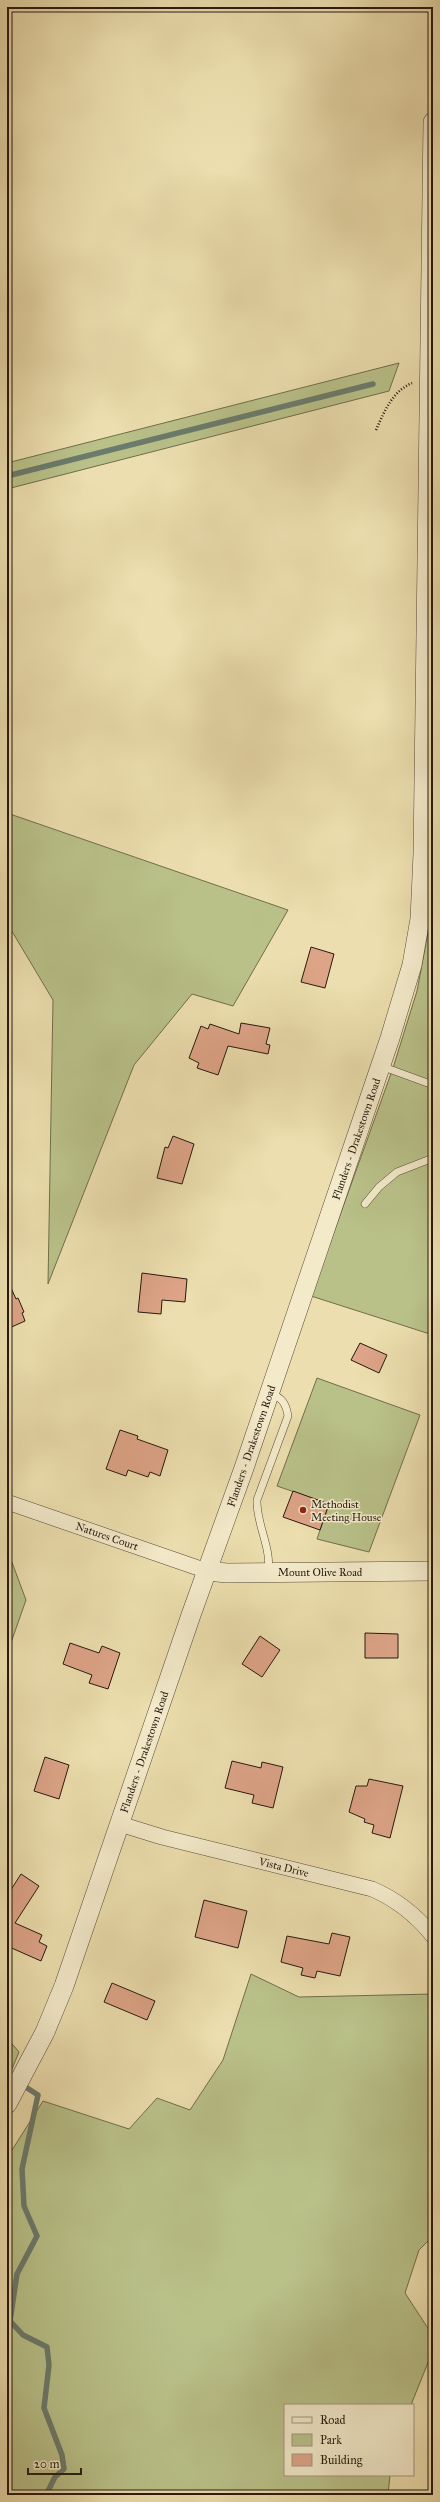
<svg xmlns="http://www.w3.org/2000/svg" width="440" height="2502" font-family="'IM FELL Great Primer',serif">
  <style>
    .green { fill: #b9c189; stroke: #706d4c }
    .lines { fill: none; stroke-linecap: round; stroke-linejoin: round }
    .stream { stroke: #6b7b6c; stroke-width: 5.5 }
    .building { fill: #dda488; stroke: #271910 }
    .service-casing { stroke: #584a38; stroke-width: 8 }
    .minor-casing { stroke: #584a38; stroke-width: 16 }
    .tertiary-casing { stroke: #584a38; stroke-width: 20 }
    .path { stroke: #271910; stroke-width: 2.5; stroke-dasharray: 1 2; stroke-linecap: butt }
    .service { stroke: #f3eaca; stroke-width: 7 }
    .minor { stroke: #f3eaca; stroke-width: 15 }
    .tertiary { stroke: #f3eaca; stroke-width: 19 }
    .poi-dot { fill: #8f2418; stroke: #f3eaca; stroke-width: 1.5 }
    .labels { text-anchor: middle; stroke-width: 3; stroke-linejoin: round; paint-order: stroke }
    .street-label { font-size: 11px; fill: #271910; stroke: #f3eaca }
    .poi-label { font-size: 11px; fill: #271910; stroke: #f3eaca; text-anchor: start }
  </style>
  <rect width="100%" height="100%" fill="#ecdeae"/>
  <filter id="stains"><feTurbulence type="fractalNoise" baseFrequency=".005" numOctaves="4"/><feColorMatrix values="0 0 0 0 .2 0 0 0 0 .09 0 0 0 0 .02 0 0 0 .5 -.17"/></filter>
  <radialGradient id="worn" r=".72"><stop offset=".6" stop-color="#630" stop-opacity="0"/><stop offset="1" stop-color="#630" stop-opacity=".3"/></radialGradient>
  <path class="green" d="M399 363 389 391 7 489V463Z
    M7 813 288 910 233 1006 192 994 134 1065 48 1284 53 1000 7 923Z
    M433 906V1335L311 1296 393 1068 417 991Z
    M317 1378 420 1415 369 1552 317 1539 329 1504 277 1486Z
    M7 1549 26 1600 7 1654Z
    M251 1974 299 1997 433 1994V2236L419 2250 405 2293 433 2336V2350L411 2405H285V2475H390L388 2495H7V2158L43 2101 129 2129 157 2098 190 2110 223 2060Z
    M7 2038 19 2052 7 2081Z"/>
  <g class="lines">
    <path class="stream" d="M7 476 373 384
      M7 2075 38 2095 22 2169 24 2206 37 2236 17 2274 10 2321 23 2335 47 2347 49 2365 44 2408 62 2455 64 2469 55 2477 46 2495"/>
  </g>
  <path class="building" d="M311 947 334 954 325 988 301 982Z
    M241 1023 270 1028 266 1044 270 1045 268 1054 228 1046 218 1075 197 1068 199 1063 189 1058 201 1026 208 1029 210 1024 239 1034Z
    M173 1136 194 1144 182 1184 157 1178 165 1147 168 1148Z
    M142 1273 187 1279 185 1302 162 1300 161 1314 138 1312Z
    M7 1279 16 1299 18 1298 24 1312 22 1313 25 1321 7 1329Z
    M360 1343 387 1355 379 1373 351 1360Z
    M120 1430 138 1436 137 1439 168 1450 160 1476 150 1472 148 1477 128 1470 126 1476 106 1469Z
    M293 1491 329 1504 320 1530 283 1517Z
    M365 1633 398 1634V1658H365Z
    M260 1636 280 1650 262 1677 242 1664Z
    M70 1643 99 1653 102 1646 120 1653 108 1689 89 1683 92 1675 63 1664Z
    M45 1757 69 1765 59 1799 34 1791Z
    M232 1761 261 1768 262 1762 283 1767 273 1808 252 1803 254 1795 225 1788Z
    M369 1779 403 1786 390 1838 372 1833 374 1825 364 1822 365 1819 349 1812 356 1786H367Z
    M21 1874 39 1886 15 1923 42 1935 39 1942 47 1946 41 1961 7 1946V1896Z
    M204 1900 247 1911 238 1948 195 1937Z
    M332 1933 350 1937 340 1976 317 1971 315 1978 301 1975 303 1968 281 1962 287 1936 329 1944Z
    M112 1983 155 2001 147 2020 104 2002Z"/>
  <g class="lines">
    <g class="service-casing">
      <path id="service" d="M381 1066 433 1085
        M365 1204 379 1187 397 1172 433 1158
        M268 1572C272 1548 256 1524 257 1500L288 1416C286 1403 282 1398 270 1393"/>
    </g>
    <g class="minor-casing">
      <path id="minor" d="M7 1502 207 1571
        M120 1824 162 1837 372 1889C398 1900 416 1915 433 1936"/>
    </g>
    <g class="tertiary-casing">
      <path id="tertiary" d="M207 1571 227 1573 433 1571
        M7 2104 45 2032 64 1986 191 1615 244 1468 390 1038 412 965 420 919 423 854 433 122"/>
    </g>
    <path class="path" d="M376 430C385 410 392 392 412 383"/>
    <use href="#service" class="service"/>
    <use href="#minor" class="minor"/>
    <use href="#tertiary" class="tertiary"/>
  </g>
  <circle class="poi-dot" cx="303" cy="1510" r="4"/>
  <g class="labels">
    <g class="street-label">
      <text transform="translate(356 1139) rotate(-71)" y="4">Flanders - Drakestown Road</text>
      <text transform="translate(251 1446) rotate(-71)" y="4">Flanders - Drakestown Road</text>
      <text transform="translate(107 1536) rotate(19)" y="4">Natures Court</text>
      <text x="320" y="1576">Mount Olive Road</text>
      <text transform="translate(144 1752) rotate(-71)" y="4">Flanders - Drakestown Road</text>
      <text transform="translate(284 1867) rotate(14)" y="4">Vista Drive</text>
    </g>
    <g class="poi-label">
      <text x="311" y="1508">Methodist<tspan x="311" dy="13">Meeting House</tspan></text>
    </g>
  </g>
  <rect width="440" height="2502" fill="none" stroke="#ecdeae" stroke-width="24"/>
  <rect x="8" y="8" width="424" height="2486" fill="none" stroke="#271910" stroke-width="2"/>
  <rect x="12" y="12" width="416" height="2478" fill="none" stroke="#271910"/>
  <rect x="284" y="2404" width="130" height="72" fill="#f3eaca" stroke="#a19680"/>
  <rect x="292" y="2417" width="20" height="6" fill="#f3eaca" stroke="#a19680"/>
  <text x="320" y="2424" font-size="12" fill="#271910">Road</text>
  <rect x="292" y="2434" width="20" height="12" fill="#b9c189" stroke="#a19680"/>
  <text x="320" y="2444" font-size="12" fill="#271910">Park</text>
  <rect x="292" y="2454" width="20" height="12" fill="#dda488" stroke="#a19680"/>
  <text x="320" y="2464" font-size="12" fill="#271910">Building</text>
  <path d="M28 2468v6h53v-6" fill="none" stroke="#271910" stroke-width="2"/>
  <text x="34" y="2468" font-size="12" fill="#271910" stroke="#f3eaca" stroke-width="3" paint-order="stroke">20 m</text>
  <rect width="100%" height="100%" filter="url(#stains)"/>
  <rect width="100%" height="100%" fill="url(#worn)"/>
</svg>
